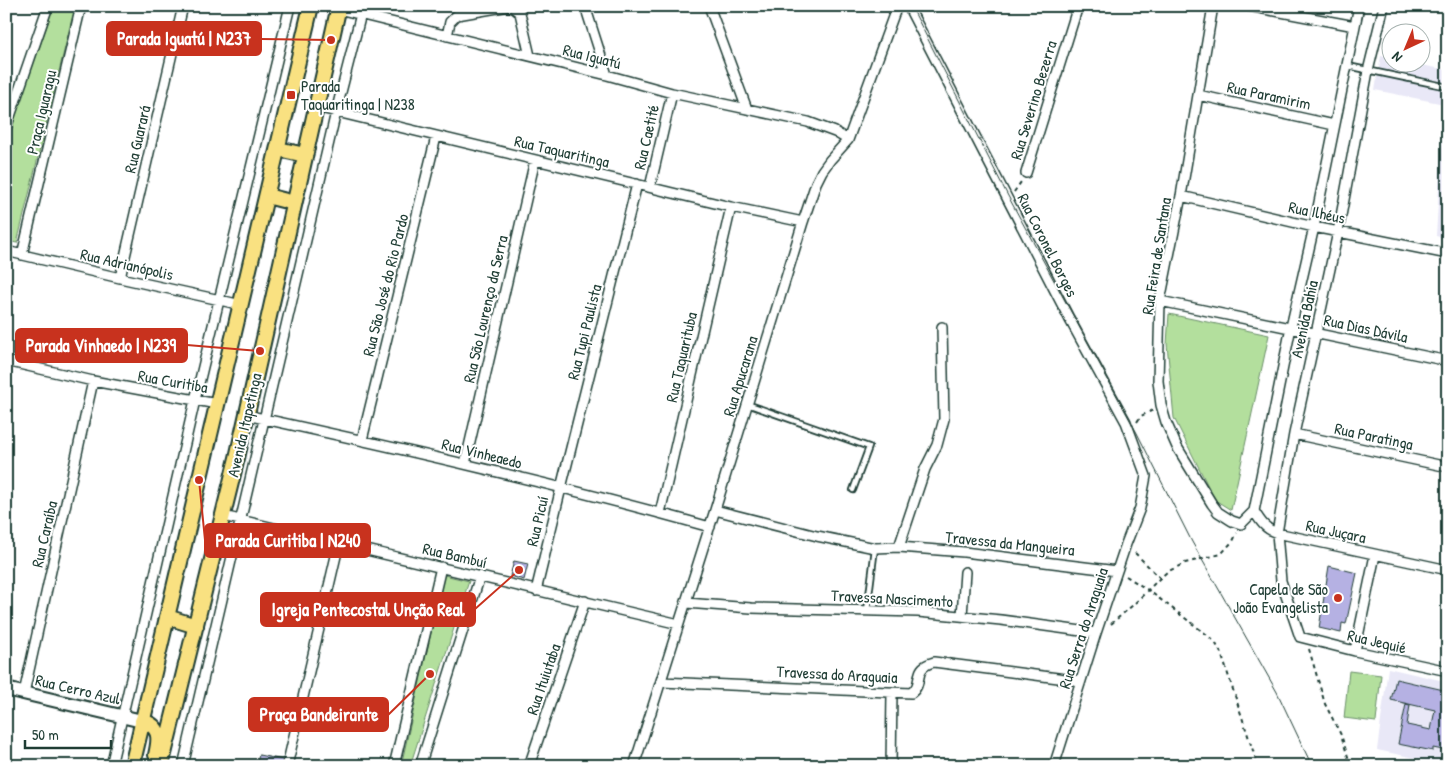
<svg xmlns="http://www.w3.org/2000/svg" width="1454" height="772" font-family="'Patrick Hand',sans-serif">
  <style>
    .built { fill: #e9e8f7 }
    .green { fill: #b3df9d; stroke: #698e68 }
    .building { fill: #b5b1e3; stroke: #1f3d34 }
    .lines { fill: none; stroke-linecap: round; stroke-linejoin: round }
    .lane-casing { stroke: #1f3d34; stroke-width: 8 }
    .street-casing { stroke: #1f3d34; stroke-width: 12 }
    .secondary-casing { stroke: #1f3d34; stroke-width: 16 }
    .primary-casing { stroke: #1f3d34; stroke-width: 18 }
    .path { stroke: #1f3d34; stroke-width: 2; stroke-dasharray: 4 4; stroke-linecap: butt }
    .lane { stroke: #fff; stroke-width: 4.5 }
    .street { stroke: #fff; stroke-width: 9 }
    .secondary { stroke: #fff; stroke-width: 12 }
    .primary { stroke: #f9e181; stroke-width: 14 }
    .tram { stroke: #1f3d34; stroke-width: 1 }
    .poi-dot { fill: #c8321e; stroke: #fff; stroke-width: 2 }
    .labels { text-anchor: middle; stroke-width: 4; stroke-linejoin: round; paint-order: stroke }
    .street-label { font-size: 16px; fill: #1f3d34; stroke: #fff }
    .poi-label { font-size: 16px; fill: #1f3d34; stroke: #fff; text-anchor: start }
    .leader { fill: none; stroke: #c8321e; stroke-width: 2 }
    .callout-dot { fill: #c8321e; stroke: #fff; stroke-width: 2 }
    .callout { fill: #c8321e; stroke: #c8321e; stroke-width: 2 }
    .callout-label { font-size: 18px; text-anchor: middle; font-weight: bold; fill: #fff }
  </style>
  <rect width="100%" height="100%" fill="#fff"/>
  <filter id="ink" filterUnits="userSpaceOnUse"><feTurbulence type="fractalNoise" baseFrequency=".02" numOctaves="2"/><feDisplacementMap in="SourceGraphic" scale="10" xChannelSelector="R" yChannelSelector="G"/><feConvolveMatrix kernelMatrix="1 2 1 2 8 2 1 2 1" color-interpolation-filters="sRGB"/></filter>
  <g filter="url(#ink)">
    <path class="built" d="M1381 56 1391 58 1392 62 1411 63 1447 70 1448 62V239L1436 236 1444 104 1375 90Z
      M1388 668 1448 682V765L1377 750Z"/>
    <path class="green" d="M54 6H75L17 243 6 241V141Z
      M1169 314 1269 335 1231 510 1215 500 1174 418 1167 344Z
      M444 575 469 581 410 766H401Z
      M1349 671 1381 675 1376 722 1344 718Z"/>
    <path class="building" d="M514 561 528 564 524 580 510 576Z
      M1329 566 1357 573 1346 624 1342 623 1341 633 1319 628Z
      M1396 679 1448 691V751L1433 748V751L1398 744 1406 704 1410 705 1407 725 1431 730 1435 710 1391 700Z
      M259 755 283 760 282 766H256Z"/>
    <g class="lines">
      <g class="lane-casing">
        <path id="lane" d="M1348 66 1448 87
          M747 404 869 447 853 490
          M867 611 875 548"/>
      </g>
      <g class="street-casing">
        <path id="street" d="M326 6 607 75 672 93 808 122 835 132 848 140
          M510 6 515 9 520 13 530 56
          M585 6 607 75
          M709 6 747 109
          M908 6 1069 318 1126 422 1146 476 1140 508 1126 544 1096 633 1054 766
          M1213 6 1181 196 1160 301 1158 381 1161 405 1166 422 1177 447 1212 504 1218 512 1232 521 1241 524 1254 511
          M1248 6 1355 26
          M1384 6 1368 71 1338 232 1294 434 1277 533 1281 581 1300 637 1355 651 1448 671
          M447 36 450 22 457 15 509 6
          M1198 95 1334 125
          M316 107 731 207 803 222
          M6 128 48 6
          M1026 173 1078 6
          M650 187 672 93
          M1181 196 1314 227 1448 254
          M6 251 120 278 220 300 241 305
          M22 255 81 6
          M120 278 183 6
          M1160 301 1448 361
          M6 361 93 381 217 404
          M246 415C402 449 557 484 710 527
          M1294 434 1448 467
          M362 440 436 137
          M465 464 535 160
          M715 510 817 536 875 548 899 547 964 552 1117 571
          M1254 511 1291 327 1314 227 1359 6
          M1254 511C1260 521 1265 529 1277 533L1448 570
          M660 513 731 207
          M223 516 679 624
          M899 547 925 469 937 445 944 419 942 327
          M536 591 561 488 637 184
          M686 603 751 608 918 612 1001 620 1096 633
          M962 616 965 572
          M1355 651 1375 555
          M661 682 911 693C925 683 911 668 934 662L1081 681
          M24 693 93 381
          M111 766 195 400 290 6
          M183 766 336 112 363 6
          M287 766 339 543
          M394 766 441 567
          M420 766 480 576
          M529 766 585 601
          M634 766 715 510 803 222 816 183 822 171 830 160 848 140 897 6
          M891 766 892 692"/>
      </g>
      <g class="secondary-casing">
        <path id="secondary" d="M6 689 142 721"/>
      </g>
      <g class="primary-casing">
        <path id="primary" d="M278 149 305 155
          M267 196 294 203
          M167 617 196 626
          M142 721C161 726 160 738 156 755
          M132 766 311 6
          M161 766 237 458 339 6"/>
      </g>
      <path class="path" d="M1014 192 1021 182
        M1137 422 1141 416 1153 410
        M1135 553 1160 578
        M1126 576 1148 590 1206 634 1215 642 1221 653 1258 766
        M1111 624 1133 605 1160 578 1167 572 1185 563 1221 554 1233 541 1237 533
        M1309 649 1325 704 1341 735 1351 766"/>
      <use href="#lane" class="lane"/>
      <use href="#street" class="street"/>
      <use href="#secondary" class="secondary"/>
      <use href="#primary" class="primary"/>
      <path class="tram" d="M911 6 1008 196 1137 433 1192 542 1277 692 1312 766"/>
    </g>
  </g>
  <g class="poi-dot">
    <rect x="286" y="90" width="10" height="10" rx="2.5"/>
    <circle cx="1338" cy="598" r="5"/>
  </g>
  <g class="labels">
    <g class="street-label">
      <text transform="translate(592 56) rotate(14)" y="6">Rua Iguatú</text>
      <text transform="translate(1269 95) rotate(12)" y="6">Rua Paramirim</text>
      <text transform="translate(1033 100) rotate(-73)" y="6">Rua Severino Bezerra</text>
      <text transform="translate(41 112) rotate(-77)" y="6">Praça Iguaragu</text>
      <text transform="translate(646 137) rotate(-77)" y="6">Rua Caetité</text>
      <text transform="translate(137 139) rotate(-77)" y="6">Rua Guarará</text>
      <text transform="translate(562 151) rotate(13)" y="6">Rua Taquaritinga</text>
      <text transform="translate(1317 212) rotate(12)" y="6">Rua Ilhéus</text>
      <text transform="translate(1048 245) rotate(63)" y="6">Rua Coronel Borges</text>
      <text transform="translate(1156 256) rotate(-81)" y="6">Rua Feira de Santana</text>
      <text transform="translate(127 264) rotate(13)" y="6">Rua Adrianópolis</text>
      <text transform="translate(385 285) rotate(-76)" y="6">Rua São José do Rio Pardo</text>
      <text transform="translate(485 309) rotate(-77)" y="6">Rua São Lourenço da Serra</text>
      <text transform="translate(1304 319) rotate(-78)" y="6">Avenida Bahia</text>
      <text transform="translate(1366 328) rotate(12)" y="6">Rua Dias Dávila</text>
      <text transform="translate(584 332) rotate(-76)" y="6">Rua Tupi Paulista</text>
      <text transform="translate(681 357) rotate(-77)" y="6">Rua Taquarituba</text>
      <text transform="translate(740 376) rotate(-73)" y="6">Rua Apucarana</text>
      <text transform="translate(173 381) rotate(10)" y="6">Rua Curitiba</text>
      <text transform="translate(244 425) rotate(-77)" y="6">Avenida Itapetinga</text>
      <text transform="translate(1374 436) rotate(12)" y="6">Rua Paratinga</text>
      <text transform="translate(482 453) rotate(14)" y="6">Rua Vinheaedo</text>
      <text transform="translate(537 521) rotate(-77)" y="6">Rua Picuí</text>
      <text transform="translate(1336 531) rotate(12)" y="6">Rua Juçara</text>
      <text transform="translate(44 534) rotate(-77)" y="6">Rua Caraíba</text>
      <text transform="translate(1010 543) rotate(6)" y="6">Travessa da Mangueira</text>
      <text transform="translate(455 555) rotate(13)" y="6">Rua Bambuí</text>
      <text transform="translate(892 598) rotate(3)" y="6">Travessa Nascimento</text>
      <text transform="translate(1083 628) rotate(-72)" y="6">Rua Serra do Araguaia</text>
      <text transform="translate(1377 641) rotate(13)" y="6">Rua Jequié</text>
      <text transform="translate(837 674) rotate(3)" y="6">Travessa do Araguaia</text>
      <text transform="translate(543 679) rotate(-71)" y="6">Rua Ituiutaba</text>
      <text transform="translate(78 689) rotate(13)" y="6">Rua Cerro Azul</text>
    </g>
    <g class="poi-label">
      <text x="301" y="92">Parada<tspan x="301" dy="18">Taquaritinga | N238</tspan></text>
      <text x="1328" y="595" text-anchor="end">Capela de São<tspan x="1328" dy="18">João Evangelista</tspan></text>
    </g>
  </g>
  <path class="leader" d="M331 40L261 39M260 351L187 345M199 480L205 540M519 570L475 609M430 674L388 715"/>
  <g class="callout-dot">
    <circle cx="331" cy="40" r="5"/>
    <circle cx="260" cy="351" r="5"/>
    <circle cx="199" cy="480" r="5"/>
    <circle cx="519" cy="570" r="5"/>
    <circle cx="430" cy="674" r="5"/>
  </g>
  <g class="callout">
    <rect x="107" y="22" width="154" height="33" rx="5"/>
    <rect x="16" y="329" width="171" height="33" rx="5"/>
    <rect x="205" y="524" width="165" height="33" rx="5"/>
    <rect x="261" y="593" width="214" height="33" rx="5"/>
    <rect x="249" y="698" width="139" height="33" rx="5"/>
  </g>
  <g class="callout-label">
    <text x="184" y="45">Parada Iguatú | N237</text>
    <text x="101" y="352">Parada Vinhaedo | N239</text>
    <text x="288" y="547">Parada Curitiba | N240</text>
    <text x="368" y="616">Igreja Pentecostal Unção Real</text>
    <text x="319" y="721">Praça Bandeirante</text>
  </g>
  <rect width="1454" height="772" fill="none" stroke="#fff" stroke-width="25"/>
  <rect x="12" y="12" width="1429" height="747" fill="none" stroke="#1f3d34" stroke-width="2" filter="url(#ink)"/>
  <g transform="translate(1406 48) rotate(224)"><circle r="24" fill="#ffffff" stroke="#a5b1ae"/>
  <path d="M0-4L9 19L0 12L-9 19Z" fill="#c8321e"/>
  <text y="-8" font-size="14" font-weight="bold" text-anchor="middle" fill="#1f3d34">N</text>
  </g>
  <path d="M25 740v8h86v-8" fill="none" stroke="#1f3d34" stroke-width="2.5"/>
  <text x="32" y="740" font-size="15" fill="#1f3d34" stroke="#ffffff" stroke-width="4" paint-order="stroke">50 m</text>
</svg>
